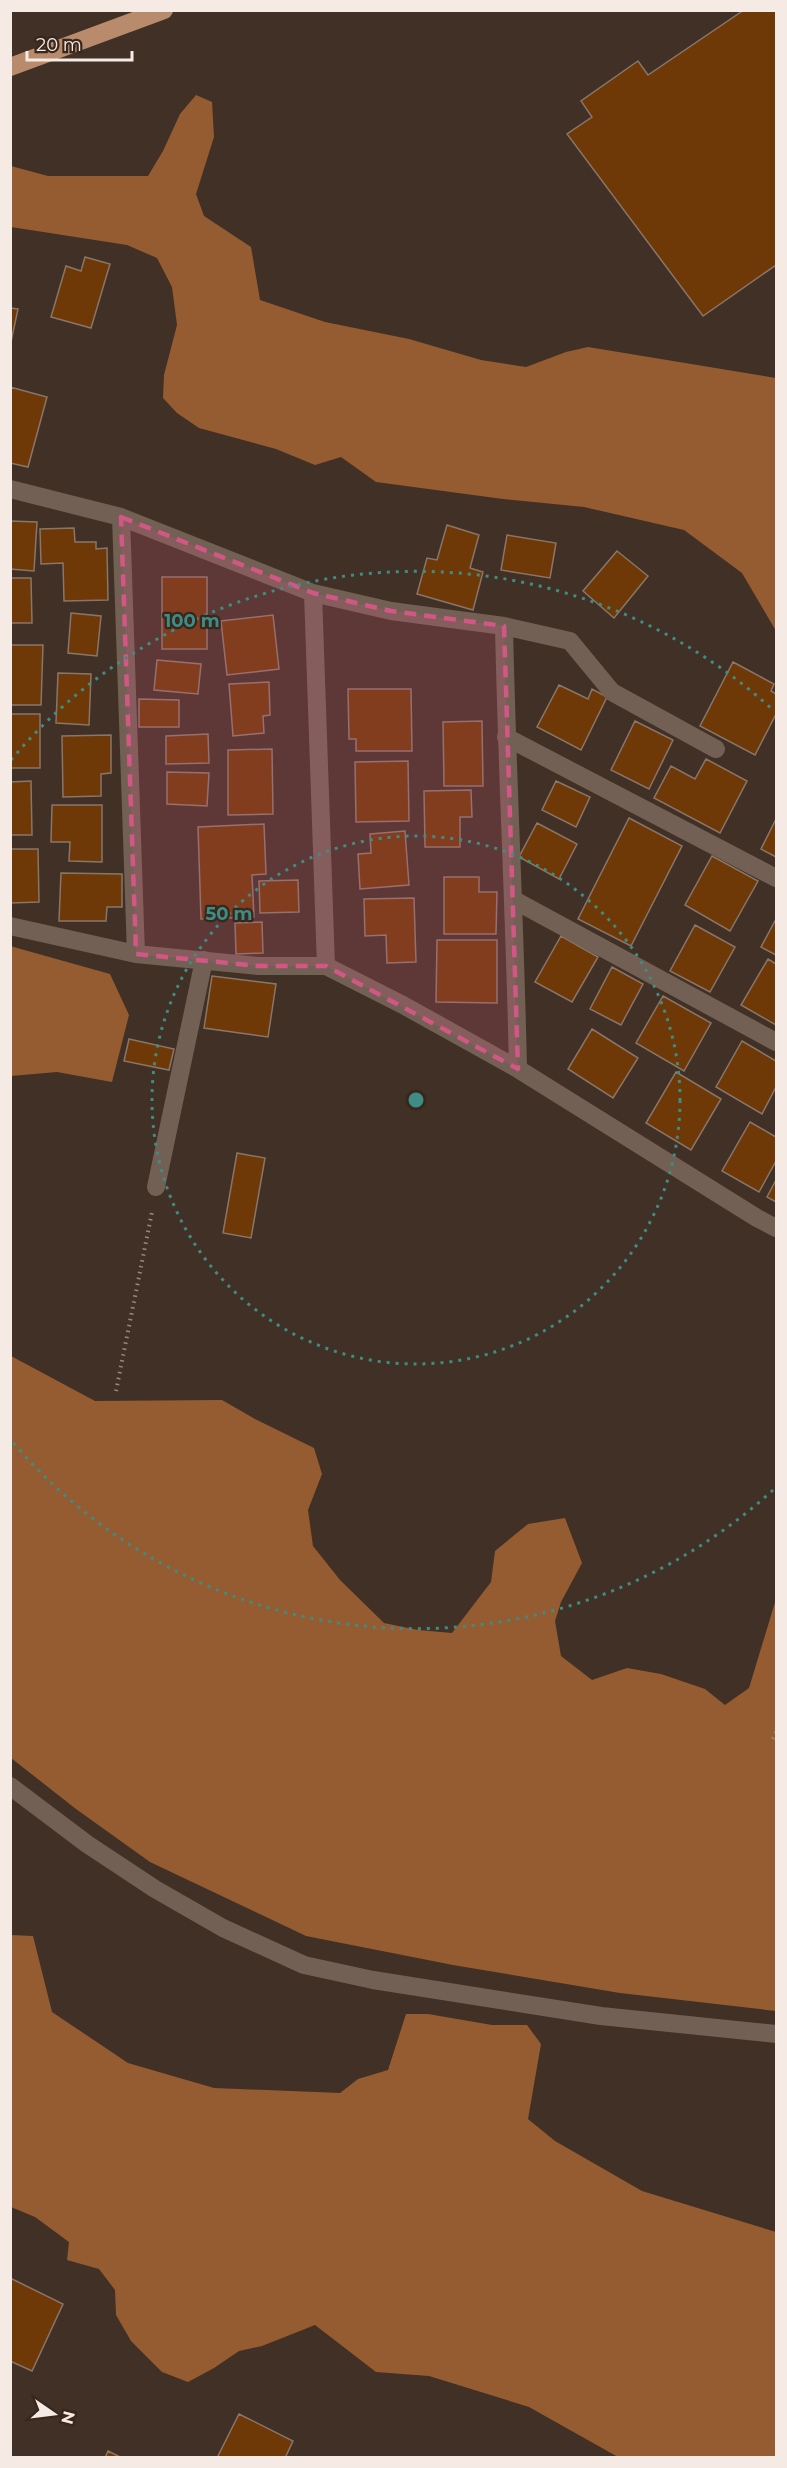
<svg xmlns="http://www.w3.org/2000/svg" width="787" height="2468" font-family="Montserrat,sans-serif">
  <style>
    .forest { fill: #965c31 }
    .building { fill: #6f3807; stroke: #897669; stroke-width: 1.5 }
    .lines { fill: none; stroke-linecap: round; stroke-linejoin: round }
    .path { stroke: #978980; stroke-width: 4; stroke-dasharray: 1.5 4.5; stroke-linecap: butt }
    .minor { stroke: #736054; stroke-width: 18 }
    .major { stroke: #b78b6c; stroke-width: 18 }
    .marked { fill: #d25784; fill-opacity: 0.2; stroke: #d25784; stroke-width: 4.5; stroke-dasharray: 12 8; stroke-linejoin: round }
    .ring { fill: none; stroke: #3d8d86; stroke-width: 3; stroke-dasharray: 3 6 }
    .centre { fill: #3d8d86; stroke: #37271c; stroke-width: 3 }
    .ring-label { font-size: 18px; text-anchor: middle; font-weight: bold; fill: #3d8d86; stroke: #37271c; stroke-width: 4.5; stroke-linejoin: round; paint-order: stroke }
  </style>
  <rect width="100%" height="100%" fill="#413025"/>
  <path class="forest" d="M196 95 212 102 214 137 196 194 204 216 251 247 260 300 325 322 409 339 481 360 526 367 566 352 588 347 776 378V631L742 573 684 530 584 507 503 499 376 482 341 457 315 465 276 449 199 428 177 413 163 398 164 375 177 325 172 287 157 258 127 245 11 227V166L48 176H148L163 151 180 114Z
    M10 946 110 974 129 1015 112 1082 57 1072 11 1076Z
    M11 1356 95 1401 222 1400 255 1419 314 1448 322 1474 308 1510 313 1546 340 1580 384 1623 418 1630 452 1633 491 1582 495 1551 528 1524 565 1518 582 1563 561 1602 555 1621 561 1656 592 1680 627 1668 661 1674 705 1689 725 1705 749 1688 776 1599V2011L620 1993 453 1965 306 1936 150 1862 76 1809 11 1758Z
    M11 1935 33 1936 52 2012 128 2063 214 2088 340 2093 358 2079 388 2070 406 2014H428L492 2025H527L541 2044 528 2119 555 2141 642 2191 776 2232V2457H618L529 2407 429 2376 376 2372 315 2325 262 2346 239 2351 214 2368 188 2382 162 2372 131 2341 116 2315 115 2290 99 2269 67 2260 69 2242 35 2217 11 2207Z"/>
  <path class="building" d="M744 10H776V265L703 316 567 134 592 117 581 101 638 61 648 75Z
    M85 257 110 264 91 328 51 317 66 266 81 271Z
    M10 308 18 309 11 342H10Z
    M10 387 47 397 28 467 10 463Z
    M10 521 37 522 34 571 10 569Z
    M447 525 479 535 470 568 483 572 473 610 417 594 427 558 437 560Z
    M74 528 75 542H96V549L107 548 108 600 64 601 63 563 41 564 40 529Z
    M507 535 556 543 550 578 501 570Z
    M617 551 648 576 614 618 583 591Z
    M162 577H207V649H162Z
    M10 578H31L32 623H10Z
    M71 613 101 616 97 656 68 653Z
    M273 615 279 669 227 675 221 621Z
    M10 645H43L41 705H10Z
    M157 660 201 664 198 694 154 690Z
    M733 662 774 684 771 691 776 694V714L755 755 700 726Z
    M58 673 91 674 89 725 56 723Z
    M269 682 270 715 263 716 264 733 233 736 229 684Z
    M559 685 588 699 592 689 607 697 581 750 537 727Z
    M348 689H411L412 751H356V739H349Z
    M139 699 179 700V727H139Z
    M10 714H40V768H10Z
    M482 721 483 786H444L443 722Z
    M635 721 673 740 649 789 611 770Z
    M208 734 209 763 166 764V736Z
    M111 735V773L101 774V796L63 797 62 736Z
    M272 749 273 814 228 815V750Z
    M706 759 747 781 720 833 654 798 671 766 695 779Z
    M408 761 409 821 356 822 355 762Z
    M167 772 209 773 207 806 167 804Z
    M31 781 32 835H10V782Z
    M556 781 590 797 576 827 542 810Z
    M471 790 472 817H460V847H425L424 791Z
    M52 805H102V862L69 861 70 842H51Z
    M629 818 682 846 631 946 578 919Z
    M776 819V857L761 849Z
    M537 823 577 844 559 879 519 857Z
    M264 824 266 874 252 875 254 917 201 919 198 827Z
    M405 831 409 885 360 889 358 854 371 853 370 834Z
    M10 849H38L39 902 10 903Z
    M712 856 758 881 730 931 685 905Z
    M61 873 122 874V907H107L106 921H59Z
    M444 877H479V892H497L496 934H444Z
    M298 880 299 912 260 913 259 881Z
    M414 898 416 962 387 963 386 935 365 936 364 899Z
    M776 919V955L761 947Z
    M262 922 263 953 236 954 235 923Z
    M695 925 735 947 710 992 670 971Z
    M561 936 598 957 572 1002 535 982Z
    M437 940H497V1003L436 1002Z
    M768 959 776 964V1025L741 1005Z
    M612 967 643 984 621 1025 590 1009Z
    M212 976 276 984 268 1037 204 1028Z
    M663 996 711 1023 684 1071 636 1043Z
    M592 1029 638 1058 613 1098 568 1069Z
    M129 1039 174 1049 169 1070 124 1061Z
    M742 1041 776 1061V1087L762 1114 716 1087Z
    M676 1072 721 1099 691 1150 646 1123Z
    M750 1122 776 1137V1161L759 1192 722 1171Z
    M237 1153 265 1158 251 1238 223 1233Z
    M776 1180V1202L767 1197Z
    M10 2278 63 2304 32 2371 10 2361Z
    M239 2414 293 2441 285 2458H217Z
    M108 2451 122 2458H105Z"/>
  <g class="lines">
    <path class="path" d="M116 1391 152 1212
      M773 1739 776 1732"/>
    <path class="minor" d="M10 489 121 517 313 593 391 611 504 626C507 773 515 921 518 1069
      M121 517 136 954
      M313 593 326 966
      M504 626 570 641 612 692 716 749
      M506 737 776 878
      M514 900 776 1042
      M10 926 136 954 258 966H326L403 1005 518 1069 757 1218 776 1228
      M156 1187 204 960
      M10 1786 87 1844 155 1889 223 1928 304 1965 373 1980 601 2016 776 2034"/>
    <path class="major" d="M10 67 164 10"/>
  </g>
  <path class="marked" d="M121 517 313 593 391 611 504 626 518 1069 326 966H258L136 954Z"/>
  <g class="ring">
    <circle cx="416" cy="1100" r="264"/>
    <path d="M773 1490A529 529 0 0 1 11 1440M11 760A529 529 0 0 1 773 710"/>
  </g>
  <circle cx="416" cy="1100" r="9" class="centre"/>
  <g class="ring-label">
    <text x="192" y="627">100 m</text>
    <text x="229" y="920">50 m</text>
  </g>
  <rect width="787" height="2468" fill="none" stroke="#f6ebe4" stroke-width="24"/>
  <g transform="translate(54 2414) rotate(104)" stroke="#37271c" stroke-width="4.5" paint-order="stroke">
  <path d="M0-4.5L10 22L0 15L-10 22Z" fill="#f6ebe4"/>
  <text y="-9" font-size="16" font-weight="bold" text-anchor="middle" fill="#f6ebe4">N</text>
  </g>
  <path d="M27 51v9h105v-9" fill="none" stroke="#f6ebe4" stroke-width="3"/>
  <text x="36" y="51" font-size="18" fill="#f6ebe4" stroke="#37271c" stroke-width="4.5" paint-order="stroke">20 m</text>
</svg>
